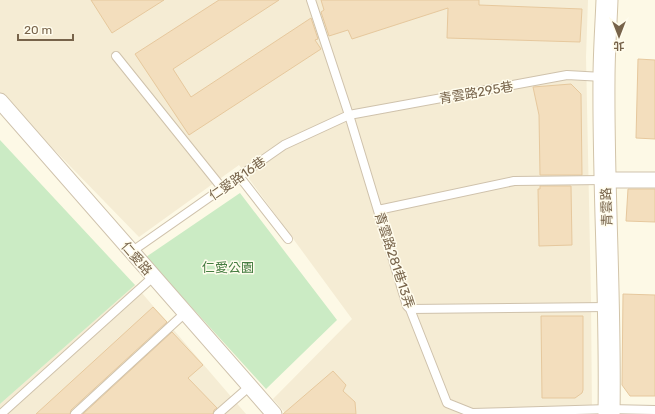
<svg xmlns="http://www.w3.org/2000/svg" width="655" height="414" font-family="Rubik,'Noto Sans TC',sans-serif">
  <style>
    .residential { fill: #f5ecd4 }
    .green { fill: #cbebc4 }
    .building { fill: #f3debd; stroke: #e6c89d }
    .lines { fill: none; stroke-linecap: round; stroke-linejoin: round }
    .lane-casing { stroke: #cfc2ac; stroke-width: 10 }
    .street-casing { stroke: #cfc2ac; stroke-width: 17 }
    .secondary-casing { stroke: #d2c4a9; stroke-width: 23 }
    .lane { stroke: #fff; stroke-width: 8 }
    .street { stroke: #fff; stroke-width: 15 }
    .secondary { stroke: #fff; stroke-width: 21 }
    .labels { text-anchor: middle; stroke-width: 3; stroke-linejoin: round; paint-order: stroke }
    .street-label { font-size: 13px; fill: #77634a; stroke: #fffced }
    .park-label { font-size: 13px; fill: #467d42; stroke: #fffced }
  </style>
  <rect width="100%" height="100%" fill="#fdf9e6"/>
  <path class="residential" d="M0 0H588L586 57 591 299 592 414H286L273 399 352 319 239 165 139 237 0 94Z
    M135 285 246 414H0V404Z"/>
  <path class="green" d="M0 140 135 285 0 404Z
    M240 193 337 320 266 389 146 257Z"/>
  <path class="building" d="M91 0H164L112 33Z
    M219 0H279L173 69 191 97 311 18 318 39 315 40 321 49 189 135 135 54Z
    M321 0H479V5L582 9 580 42 447 38 448 8 352 39 348 30 329 36 321 12 324 10Z
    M638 59 655 60V139L636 138Z
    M571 84 581 94 582 175H540L539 115 533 87Z
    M540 186H571L572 245 539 246 538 189H540Z
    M628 189H655V222L626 221Z
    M623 294 655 295V396H630L622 385Z
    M153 307 167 322 71 410 70 414H36Z
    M541 316H583V390L582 393 575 398H542Z
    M172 332 203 365 188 378 217 408 214 410 213 414H83Z
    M333 371 346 385 343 391 355 402 356 414H283Z"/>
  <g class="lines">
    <g class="lane-casing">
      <path id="lane" d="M311 0 349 115 407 306 410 309 447 403 472 413 609 409 655 410
        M116 56 222 188
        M239 176 288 239
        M378 210 514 181 604 180
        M131 252 284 145 349 115 567 75 603 77
        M410 309 608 307
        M1 414 153 277
        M75 414 185 313
        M218 414 250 386"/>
    </g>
    <g class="street-casing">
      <path id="street" d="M0 101 274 414
        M605 180H655"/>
    </g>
    <g class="secondary-casing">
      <path id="secondary" d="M607 0C606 26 604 52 604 79 603 190 611 302 609 414"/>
    </g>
    <use href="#lane" class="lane"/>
    <use href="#street" class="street"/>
    <use href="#secondary" class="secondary"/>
  </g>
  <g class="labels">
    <g class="street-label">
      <text transform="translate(476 92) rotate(-10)" y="5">青雲路295巷</text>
      <text transform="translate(237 178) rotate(-35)" y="5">仁愛路16巷</text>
      <text transform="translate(606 207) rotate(-92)" y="5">青雲路</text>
      <text transform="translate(137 258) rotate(49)" y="5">仁愛路</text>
      <text transform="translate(395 260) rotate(72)" y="5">青雲路281巷13弄</text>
    </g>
    <g class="park-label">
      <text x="228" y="272">仁愛公園</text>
    </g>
  </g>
  <g transform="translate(619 36) rotate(180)" stroke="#fffced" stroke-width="3" paint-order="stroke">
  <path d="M0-3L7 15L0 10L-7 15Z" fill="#77634a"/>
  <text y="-6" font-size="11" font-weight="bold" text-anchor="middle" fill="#77634a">北</text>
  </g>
  <path d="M18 34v6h55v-6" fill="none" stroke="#77634a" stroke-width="2"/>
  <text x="24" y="34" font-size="12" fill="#77634a" stroke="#fffced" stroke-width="3" paint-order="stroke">20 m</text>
</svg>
